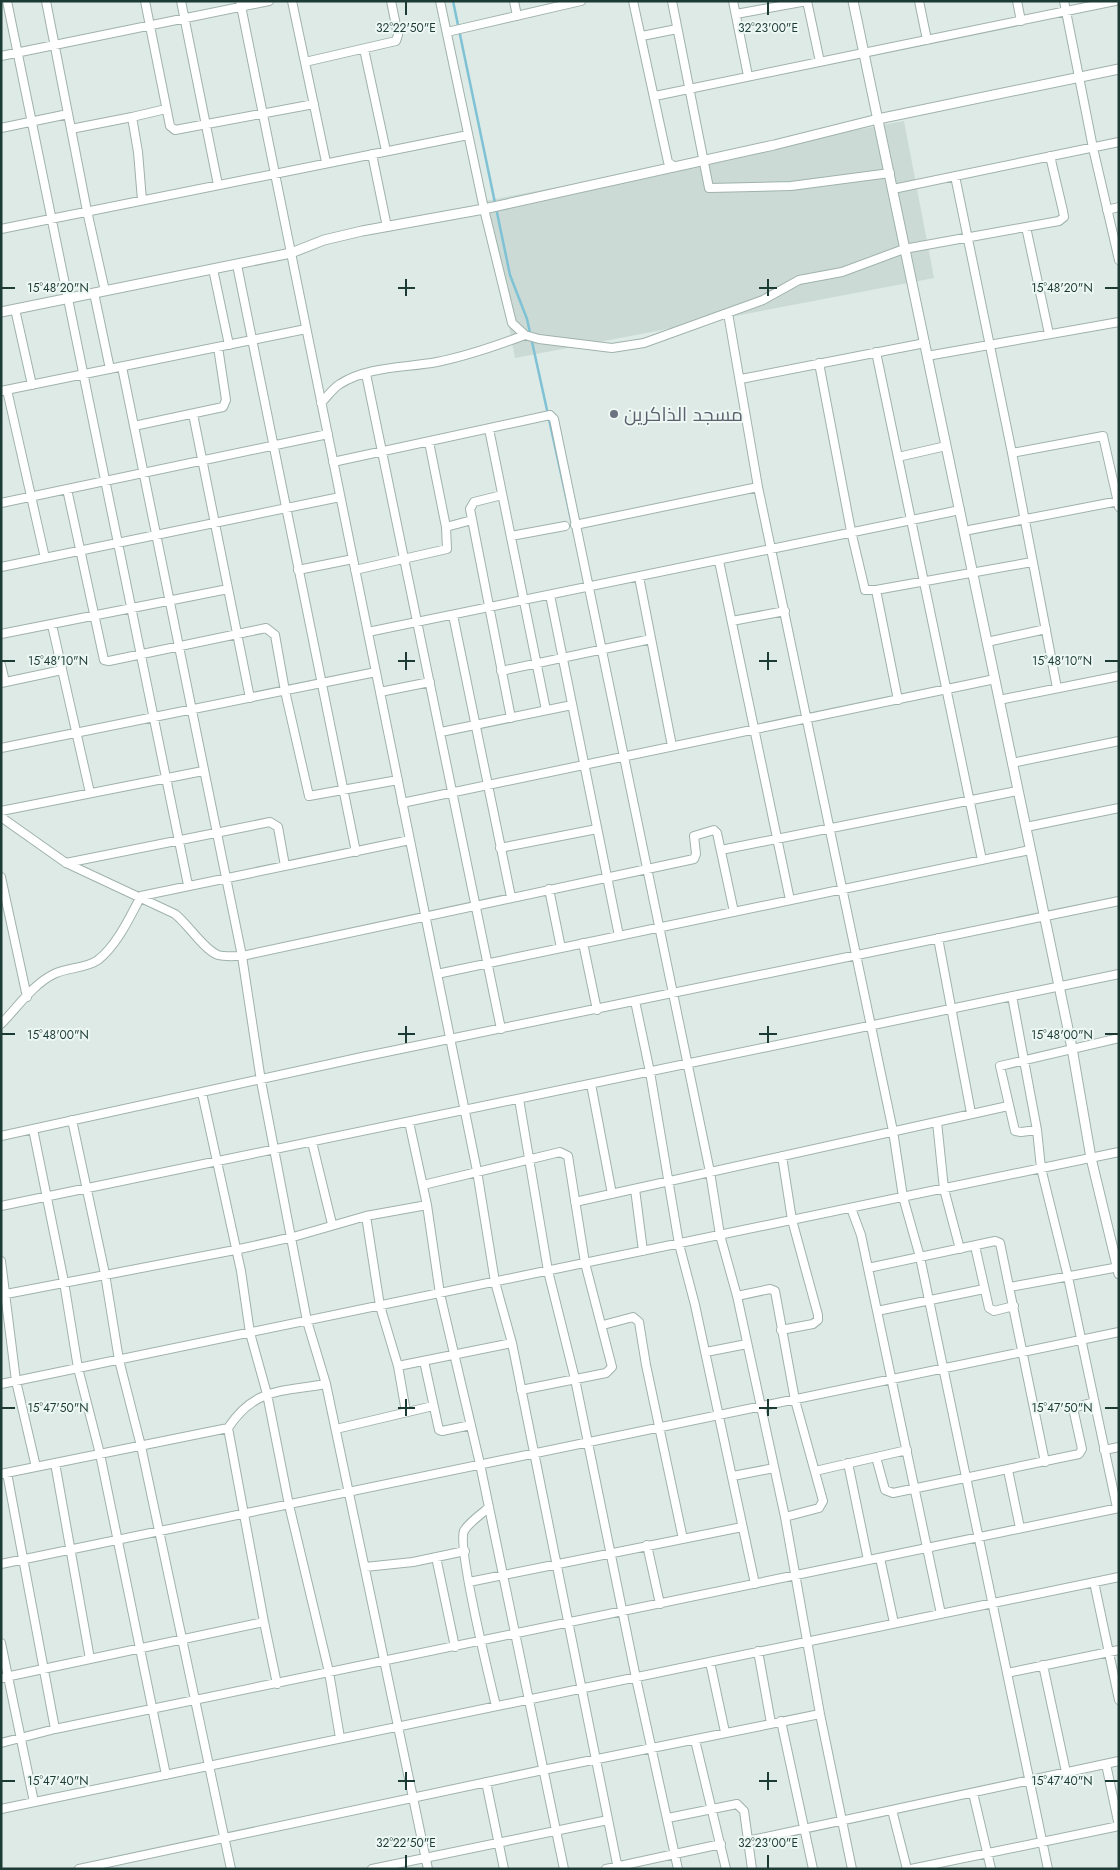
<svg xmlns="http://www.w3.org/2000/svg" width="1120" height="1870" font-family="Jost,Cairo,sans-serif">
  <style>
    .built { fill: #cbdad4 }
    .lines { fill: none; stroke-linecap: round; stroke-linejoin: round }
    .stream { stroke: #7fc2d5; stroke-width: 2.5 }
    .minor-casing { stroke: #a0b2ad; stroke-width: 10 }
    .tertiary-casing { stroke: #a0b2ad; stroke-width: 11 }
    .minor { stroke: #fff; stroke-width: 8 }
    .tertiary { stroke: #fff; stroke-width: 9 }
    .ticks { fill: none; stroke: #1d3b35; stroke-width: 2 }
    .worship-dot { fill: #6b7280; stroke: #edf7f3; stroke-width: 2 }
    .labels { text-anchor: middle; stroke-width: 4; stroke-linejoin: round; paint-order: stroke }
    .worship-label { font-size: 19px; fill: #5b616d; stroke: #edf7f3; text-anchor: start }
    .ticks-label { font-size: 12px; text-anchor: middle; fill: #1d3b35; stroke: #edf7f3; stroke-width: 4; stroke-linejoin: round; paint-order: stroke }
  </style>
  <rect width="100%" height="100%" fill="#ddeae5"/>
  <path class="built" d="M904 121 934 278 515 358 485 201Z"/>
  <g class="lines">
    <path class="stream" d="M453 1 510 275 527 319 574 533"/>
    <g class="minor-casing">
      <path id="minor" d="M7 1 188 885
        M46 1 87 211 105 291
        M145 1 170 126 175 130 314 104
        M181 1 218 185
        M240 1 477 1171 495 1282 512 1343 618 1869
        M292 1 326 162
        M440 1 484 209 512 323 525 335 539 339 612 348 644 343 763 300 799 280 842 272 904 249 1059 221 1064 217 1063 211 1050 156
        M514 1 517 16
        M633 1 668 162 675 167
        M672 1 709 188 791 186 890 173
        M733 1 748 76
        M807 1 820 62
        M919 1 927 40
        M1017 1 1021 21
        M1064 1 1093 148 1119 260
        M736 14 807 1
        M447 32 581 1
        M642 36 677 29
        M364 49 386 151
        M1 56 269 1
        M305 62 396 41 398 35 391 1
        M655 96 1115 1
        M132 117 166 109
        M1 128 68 114
        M71 129 132 117 138 152 142 200
        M372 154 387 227
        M955 176 1012 453 1057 688
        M893 189 1119 142
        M1107 210 1119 207
        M1026 227 1049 334
        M1 229 468 135
        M237 265 356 852
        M213 269 229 345
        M94 293 110 369
        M15 309 32 385
        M728 313 758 487 893 1131 903 1197 920 1257 1048 1869
        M876 352 982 860
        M927 356 1119 322
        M819 363 851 531 865 590H876L1032 562
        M122 367 242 956 261 1081 307 1321 326 1384 428 1869
        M366 374 501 1029
        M741 379 925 343
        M7 390 45 558
        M1 391 306 329
        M321 403C327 397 333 388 340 384 368 366 405 368 437 362 467 356 496 346 525 335
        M193 414 250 698
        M134 426 223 407 226 400 218 347
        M489 429 546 710
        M1012 453 1103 436 1119 507
        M898 457 946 446
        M333 462 550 415 554 419 710 1172 720 1235 737 1296 785 1517 820 1714 852 1869
        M67 489 104 660 109 661 266 628 275 635 285 691 309 796 398 780
        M502 495 474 502 470 509 511 718
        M1 503 328 434
        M575 525 758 487
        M446 527 472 520
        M964 531 1119 501
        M511 536 565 526
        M719 561 790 900
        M1 567 340 497
        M298 570 353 559
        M355 570 447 549 446 527 429 442
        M639 577 672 746
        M876 590 898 700
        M550 595 619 936
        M453 615 511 897
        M732 621 785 611
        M52 625 90 793
        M368 632 960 510
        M1 634 228 589
        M987 642 1046 629
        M1 665 5 682
        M501 671 651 639
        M1 683 62 670
        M380 692 430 682
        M999 700 1119 676
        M441 732 572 705
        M1 748 376 672
        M1012 763 1119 741
        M402 803 995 679
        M1 811 203 771
        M1 817 66 863 175 914C188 924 204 950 218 955 225 957 234 956 242 956L694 859 696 854 694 836 714 830 717 833 734 912
        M1026 827 1119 808
        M500 848 597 829
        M721 850 1017 791
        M66 863 270 822 278 827 285 866
        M1 877 27 997
        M549 889 561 948
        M938 938 971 1113
        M583 943 597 1010
        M437 974 1030 850
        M1012 996 1037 1130 1041 1168 1068 1277 1117 1508
        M635 1001 650 1072 679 1244 695 1305 755 1584
        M1 1024C17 1008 33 984 54 974 68 967 85 969 98 960 117 945 130 917 141 896L410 840
        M591 1084 612 1194
        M202 1093 241 1271 250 1333 267 1394 289 1505 329 1672 340 1738
        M519 1099 548 1271 575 1379 636 1678 678 1869
        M72 1120 105 1274 119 1360 141 1446 231 1869
        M409 1122 427 1205 440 1294 480 1464 564 1869
        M937 1122 944 1189 960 1249
        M33 1129 64 1282 78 1368 100 1454 166 1775
        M1037 1130 1021 1132 1015 1131 1000 1066 1119 1038
        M1 1136 362 1057 1119 901
        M312 1142 332 1224
        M423 1185 560 1152 568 1156 585 1263 612 1367 606 1373 521 1390
        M635 1189 643 1251
        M575 1202 1008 1106
        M1 1206 1119 974
        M851 1208 861 1235 941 1614
        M366 1216 380 1306 398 1366 406 1412
        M975 1246 989 1308 994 1311 1014 1306
        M1 1261 16 1381 36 1467
        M868 1268 995 1241 1000 1243 1045 1462
        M1010 1287 1119 1267
        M1 1295 235 1250 293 1237 366 1216 427 1205
        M737 1296 770 1289 775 1291 795 1400 823 1501 819 1508 785 1517
        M877 1311 984 1289
        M603 1325 633 1317 639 1322 646 1365 683 1539
        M781 1330 813 1324 818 1320V1315L792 1220 782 1156
        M706 1352 747 1344
        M424 1361 439 1430 442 1431 471 1425
        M398 1366 512 1343
        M1 1384 1119 1152
        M336 1429 433 1406
        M1104 1450 1119 1447
        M876 1457 885 1490 893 1493 1079 1454 1082 1449 1073 1408 1094 1402
        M55 1463 90 1659
        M848 1463 868 1560
        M1008 1470 1020 1528
        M815 1471 907 1450
        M7 1473 55 1729
        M1 1474 228 1428
        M733 1476 774 1468
        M489 1507C482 1514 469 1522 464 1531 457 1547 490 1681 496 1706
        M647 1545 660 1604
        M436 1557 455 1647
        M880 1558 894 1623
        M1 1564 1119 1332
        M365 1567 413 1562 465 1551
        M469 1582 742 1527
        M1094 1582 1119 1700
        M1 1643 34 1802
        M758 1651 771 1723
        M710 1662 725 1732
        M1043 1665 1066 1772
        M1007 1673 1119 1650
        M1 1678 264 1622
        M277 1684 264 1622 228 1428C255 1387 282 1392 326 1384
        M781 1721 813 1869
        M695 1740 726 1869
        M1 1743 55 1729 1119 1508
        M1106 1764 1119 1826
        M486 1782 504 1869
        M973 1793 991 1869
        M1 1809 1119 1577
        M892 1810 907 1869
        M668 1818 737 1804 744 1811 752 1869
        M747 1841 1119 1761
        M79 1869 543 1770 820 1714
        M372 1869 608 1820
        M606 1869 721 1844
        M911 1869 1119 1826"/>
    </g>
    <g class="tertiary-casing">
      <path id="tertiary" d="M853 1 1072 1048 1091 1158 1119 1274
        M1 312 291 253 324 240 362 231 484 209 774 145 878 119 1119 69"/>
    </g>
    <use href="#minor" class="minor"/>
    <use href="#tertiary" class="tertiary"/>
  </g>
  <path class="ticks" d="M406 2V15M768 2V15M406 279V296M768 279V296M2 288H15M398 288H415M759 288H777M1105 288H1118M406 652V670M768 652V670M2 661H15M398 661H415M759 661H777M1105 661H1118M406 1026V1043M768 1026V1043M2 1034H15M398 1034H415M759 1034H777M1105 1034H1118M406 1399V1416M768 1399V1416M2 1408H15M398 1408H415M759 1408H777M1105 1408H1118M406 1772V1790M768 1772V1790M2 1781H15M398 1781H415M759 1781H777M1105 1781H1118M406 1855V1868M768 1855V1868"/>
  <circle class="worship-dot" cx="614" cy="414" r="5"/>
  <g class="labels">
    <g class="worship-label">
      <text x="624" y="421">مسجد الذاكرين</text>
    </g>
  </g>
  <g class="ticks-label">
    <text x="406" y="32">32°22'50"E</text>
    <text x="768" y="32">32°23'00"E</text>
    <text x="58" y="292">15°48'20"N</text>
    <text x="1062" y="292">15°48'20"N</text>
    <text x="58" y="665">15°48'10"N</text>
    <text x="1062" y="665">15°48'10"N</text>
    <text x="58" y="1039">15°48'00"N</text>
    <text x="1062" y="1039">15°48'00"N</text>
    <text x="58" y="1412">15°47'50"N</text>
    <text x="1062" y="1412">15°47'50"N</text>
    <text x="58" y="1785">15°47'40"N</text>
    <text x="1062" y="1785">15°47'40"N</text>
    <text x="406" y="1847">32°22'50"E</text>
    <text x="768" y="1847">32°23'00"E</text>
  </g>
  <rect width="1120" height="1870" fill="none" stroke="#1d3b35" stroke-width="5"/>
</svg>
